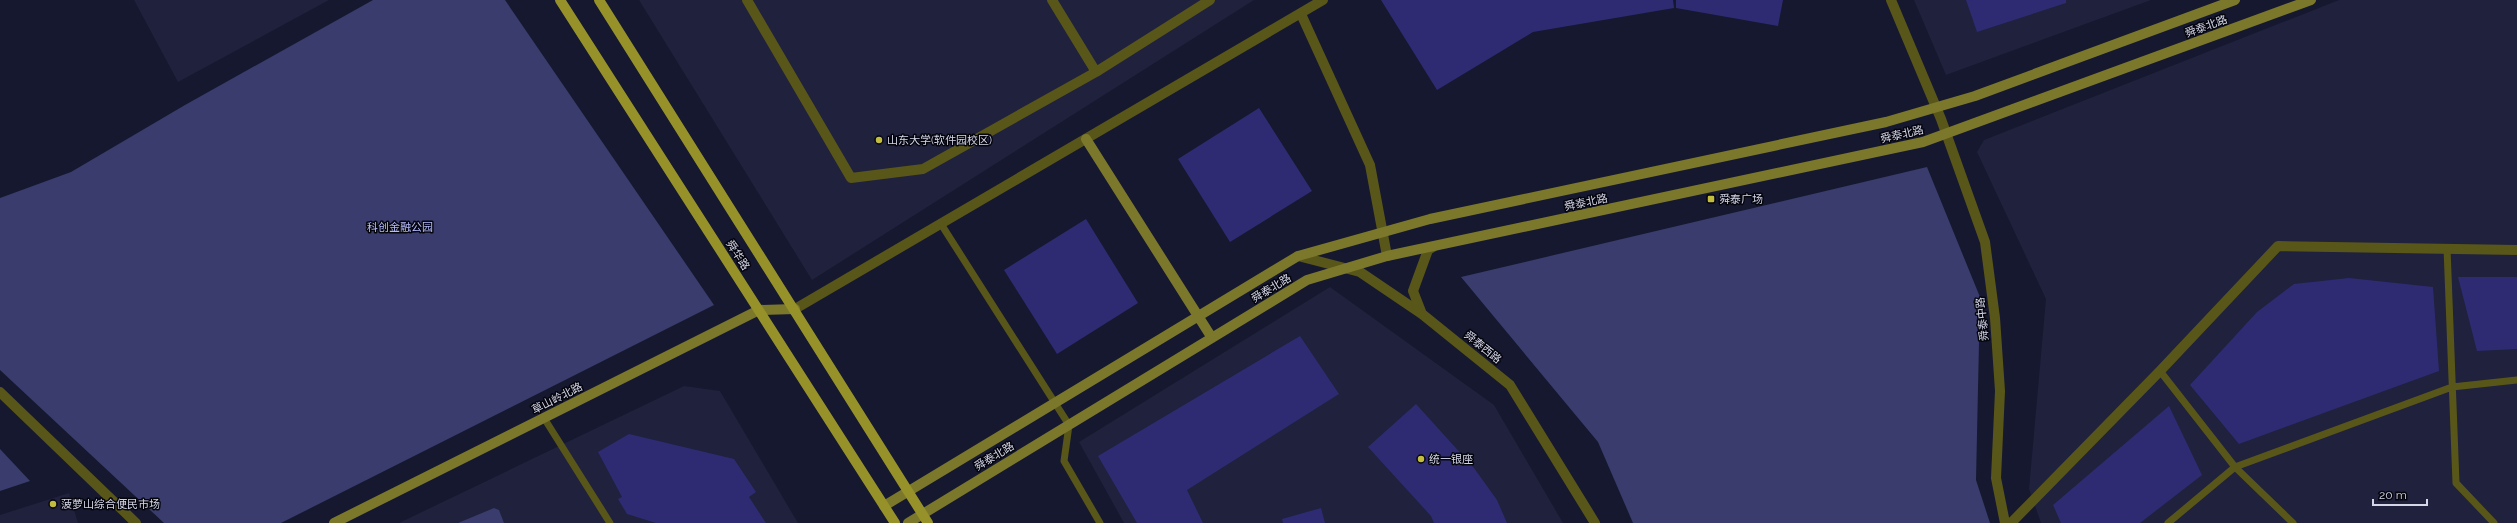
<svg xmlns="http://www.w3.org/2000/svg" width="2517" height="523" font-family="Raleway,'Noto Sans SC',sans-serif">
  <style>
    .built { fill: #1f213d }
    .green { fill: #393c6c }
    .building { fill: #2e2b73 }
    .lines { fill: none; stroke-linecap: round; stroke-linejoin: round }
    .lane { stroke: #595619; stroke-width: 7 }
    .street { stroke: #595619; stroke-width: 10 }
    .secondary { stroke: #7b782b; stroke-width: 10 }
    .primary { stroke: #969229; stroke-width: 10 }
    .poi-dot { fill: #c3bd3f; stroke: #05050e; stroke-width: 1.5 }
    .labels { text-anchor: middle; stroke-width: 3; stroke-linejoin: round; paint-order: stroke }
    .street-label { font-size: 11px; fill: #d5d7e8; stroke: #05050e }
    .poi-label { font-size: 11px; fill: #d5d7e8; stroke: #05050e; text-anchor: start }
    .park-label { font-size: 11px; fill: #b5bcfc; stroke: #05050e }
  </style>
  <rect width="100%" height="100%" fill="#16182f"/>
  <path class="built" d="M134 0H329L178 82Z
    M639 0H1254L812 280Z
    M1914 0H2151L1946 75Z
    M2339 0H2517V523H2041L2029 489 2046 299 1977 152 1984 140Z
    M1330 287 1494 405 1563 523H1124L1079 442Z
    M684 386 720 391 798 523H399Z
    M69 493 78 523H0V515Z"/>
  <path class="green" d="M373 0H505L714 305 281 523H164L0 370V198L71 172 185 105Z
    M1927 167 1980 297 1976 480 1990 523H1633L1598 442 1461 277Z
    M0 449 30 481 0 491Z
    M494 508 499 510 504 523H458Z"/>
  <path class="building" d="M1381 0H1673L1674 8 1533 32 1437 90Z
    M1676 0H1783L1778 26 1676 8Z
    M1966 0H2066V3L1977 32Z
    M1259 108 1312 191 1230 242 1178 159Z
    M1086 219 1138 303 1057 354 1004 270Z
    M2458 277H2517V349L2477 351Z
    M2349 278 2433 287 2439 371 2239 444 2190 385 2257 312 2294 284Z
    M1300 336 1339 394 1187 490 1203 523H1137L1098 456Z
    M1416 404 1474 468 1497 500 1507 523H1434L1431 516 1368 447Z
    M2169 406 2202 475 2140 523H2061L2053 505Z
    M629 434 734 459 756 492 749 497 766 523H656L627 514 618 499 622 497 598 452Z
    M1321 508 1325 523H1283L1282 519Z"/>
  <g class="lines">
    <path class="lane" d="M941 224 1069 425 1064 461 1100 523
      M2447 248 2456 483 2494 523
      M2160 371 2235 467 2293 523
      M544 418 610 523
      M2168 523 2235 467 2452 387 2517 380"/>
    <path class="street" d="M747 0 851 178 923 169 1096 72 1210 0
      M1052 0 1096 72
      M1891 0 1941 119 1985 242 1995 318 2000 391 1996 478 2005 523
      M1301 14 1370 165 1387 256
      M1298 256 1360 272 1422 314 1510 385 1595 523
      M795 309 1323 0
      M1422 314 1413 291 1428 250 1433 247
      M0 392 136 523
      M2011 523 2160 371 2278 246 2517 250"/>
    <path class="secondary" d="M1086 139 1212 338
      M884 506 1298 256 1430 219 1886 122 1975 96 2235 0
      M334 523 759 310 795 309
      M908 523 1307 280 1387 256 1923 142 2311 0"/>
    <path class="primary" d="M560 0 895 523
      M599 0 928 523"/>
  </g>
  <g class="poi-dot">
    <circle cx="879" cy="140" r="4"/>
    <rect x="1707" y="195" width="8" height="8" rx="2"/>
    <circle cx="1421" cy="459" r="4"/>
    <circle cx="53" cy="504" r="4"/>
  </g>
  <g class="labels">
    <g class="street-label">
      <text transform="translate(2206 26) rotate(-20)" y="4">舜泰北路</text>
      <text transform="translate(1902 134) rotate(-13)" y="4">舜泰北路</text>
      <text transform="translate(1586 202) rotate(-12)" y="4">舜泰北路</text>
      <text transform="translate(738 255) rotate(57)" y="4">舜华路</text>
      <text transform="translate(1271 288) rotate(-31)" y="4">舜泰北路</text>
      <text transform="translate(1982 319) rotate(-96)" y="4">舜泰中路</text>
      <text transform="translate(1483 347) rotate(39)" y="4">舜泰西路</text>
      <text transform="translate(557 398) rotate(-27)" y="4">草山岭北路</text>
      <text transform="translate(994 456) rotate(-31)" y="4">舜泰北路</text>
    </g>
    <g class="poi-label">
      <text x="887" y="144">山东大学(软件园校区)</text>
      <text x="1719" y="203">舜泰广场</text>
      <text x="1429" y="463">统一银座</text>
      <text x="61" y="508">菠萝山综合便民市场</text>
    </g>
    <g class="park-label">
      <text x="400" y="231">科创金融公园</text>
    </g>
  </g>
  <path d="M2373 499v6h54v-6" fill="none" stroke="#d5d7e8" stroke-width="2"/>
  <text x="2379" y="499" font-size="12" fill="#d5d7e8" stroke="#05050e" stroke-width="3" paint-order="stroke">20 m</text>
</svg>
